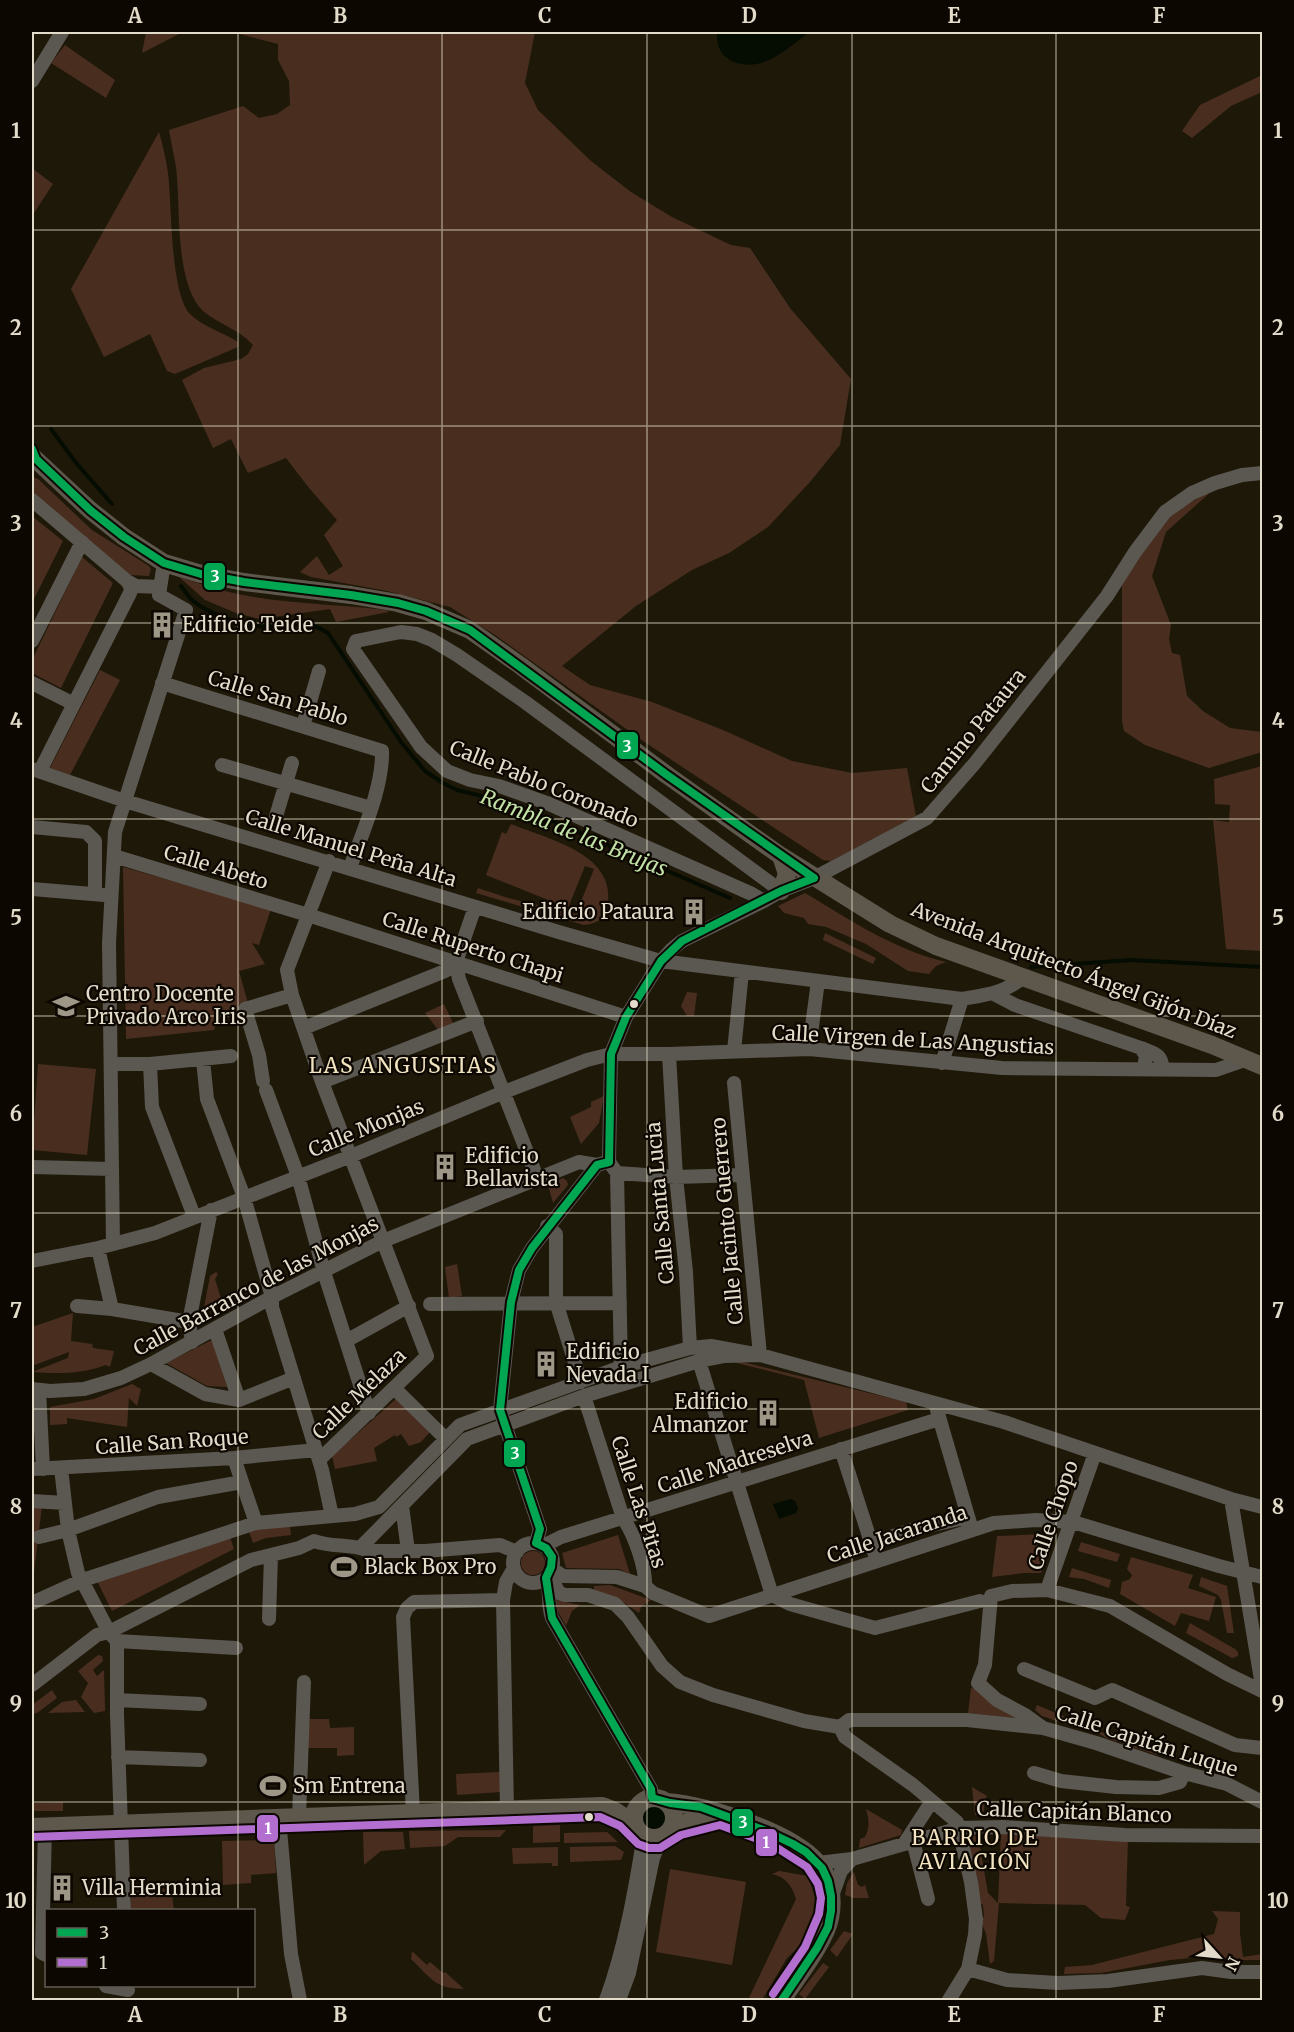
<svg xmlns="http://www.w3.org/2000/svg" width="1294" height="2032" font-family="Merriweather,serif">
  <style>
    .green { fill: #492e1f }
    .water { fill: #050c01 }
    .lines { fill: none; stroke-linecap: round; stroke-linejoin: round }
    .stream { stroke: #050c01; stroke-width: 4 }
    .minor { stroke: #5b5751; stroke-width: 14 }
    .major { stroke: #5d574c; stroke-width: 18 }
    .bus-1-casing { stroke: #0c0701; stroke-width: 12 }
    .bus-2-casing { stroke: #0c0701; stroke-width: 12 }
    .bus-1 { stroke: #00a651; stroke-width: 8 }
    .bus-2 { stroke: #b36fd0; stroke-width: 8 }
    .grid { fill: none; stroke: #e3dccb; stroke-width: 1.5; stroke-opacity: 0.55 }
    .bus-dot { fill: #e3dccb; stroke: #0c0701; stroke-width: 2 }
    .labels { text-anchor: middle; stroke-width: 4.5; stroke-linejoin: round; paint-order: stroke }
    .poi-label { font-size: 20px; fill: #e3dccb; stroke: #0c0701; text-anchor: start }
    .street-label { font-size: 20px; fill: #e3dccb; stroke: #0c0701 }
    .water-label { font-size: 21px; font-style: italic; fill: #c1e1a6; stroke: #0c0701 }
    .neighbourhood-label { font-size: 21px; letter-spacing: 1.5px; fill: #f1e3c0; stroke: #0c0701 }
    .line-badge { stroke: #0c0701; stroke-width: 2 }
    .badge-label { font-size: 16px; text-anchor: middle; font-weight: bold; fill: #fff }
    .neatline { fill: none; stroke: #e3dccb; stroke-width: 2 }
    .grid-label { font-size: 20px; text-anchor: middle; font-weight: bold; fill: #e3dccb }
  </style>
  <rect width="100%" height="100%" fill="#1e1809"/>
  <path class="green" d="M146 32H183L142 53Z
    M232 32H535L525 83 538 110 591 161 631 192 672 217 731 245 750 248 790 308 851 379 840 445 810 482 768 527 729 553 692 570 636 606 562 666 590 685 652 702 723 730 792 761 852 773 907 768 916 816 831 861 823 860 643 741 495 635 450 607 387 591 311 577 300 572 317 556 329 575 343 566 324 535 337 520 309 488 286 458 248 473 231 439 213 448 182 380 204 368 241 359 248 354 253 345C239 329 218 324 203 311 174 283 181 206 176 167 174 155 171 142 169 130L243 106 259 118 277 114 290 105 289 81 278 60V44Z
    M65 45 115 80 106 98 51 63Z
    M1262 75V92L1231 106 1192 138 1182 131 1200 105Z
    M159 132C163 146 166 159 168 173 172 204 170 293 190 314 203 327 223 332 238 342V347L175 374 167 371 150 334 104 357 71 289Z
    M32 168 53 184 32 216Z
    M32 477 38 479 92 530 149 566 151 569 149 576 130 575 43 503 32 492Z
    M1214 489 1166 532 1152 576 1171 625 1169 639 1172 653 1180 655 1187 696 1203 711 1230 728 1262 732V752L1209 768 1145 745 1124 731 1122 721V585L1137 559 1167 519 1176 511Z
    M32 516 63 541 32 603Z
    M82 557 113 583 61 688 32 673V660Z
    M179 577C198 583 218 590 238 594 286 604 337 604 386 610L389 612 336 622 330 609 260 619 236 613 205 600Z
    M100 670 120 680 70 775 50 768Z
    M1262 766V951L1226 949 1213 820 1229 822 1230 805 1215 804 1214 779Z
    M511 824C547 839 619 854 607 907 605 919 596 924 584 925L476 893 478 888 508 898 576 914 594 869 585 866 568 908 486 875 502 832 506 834Z
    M123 867 271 909 259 945 252 943 265 964 239 971 248 1003 238 1005 240 1011 221 1010 214 1030 126 1039Z
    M805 893C850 920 895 950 946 962L936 966 929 974 908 971 866 944 826 927 808 924 804 918 784 913 778 906Z
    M825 933 876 958 873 964 823 940Z
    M687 992 697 993 694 1016H687L681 1006Z
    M444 1004 454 1025 439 1031 425 1013Z
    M38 1064 96 1069 87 1155 32 1150Z
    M604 1096 599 1123 581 1144 570 1117 591 1107V1102Z
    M563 1178 567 1181 568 1185 553 1203 548 1185Z
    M457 1264 462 1296 449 1298 445 1267Z
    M216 1272 218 1274 215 1279 222 1302 204 1314 203 1313 210 1276Z
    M73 1313 71 1341 92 1344 93 1348 114 1351 110 1367 106 1365C83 1374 56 1374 32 1372L68 1358 69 1352 32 1366V1327Z
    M212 1340 227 1387 207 1386 166 1363Z
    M730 1359 906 1402 908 1410 819 1438 804 1380 729 1361Z
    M132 1384 141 1389 137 1406 129 1398 127 1427 67 1418V1424L50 1425V1407L94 1399Z
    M397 1398 430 1432 421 1442 409 1446 401 1434 396 1437 395 1435 374 1448 377 1461 335 1469 332 1456Z
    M32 1506H42L32 1589Z
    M290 1526 291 1535 266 1538 253 1543 249 1532 261 1528Z
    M1045 1534 1050 1537 1051 1540 1041 1573H1024L992 1577 997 1536Z
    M618 1535 630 1574 619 1569 566 1568 562 1553Z
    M230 1537 234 1549 112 1611 97 1581Z
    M1081 1542 1120 1554 1117 1562 1078 1551Z
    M521 1563a12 12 0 1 1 24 0a12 12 0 1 1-24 0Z
    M1131 1557 1193 1575 1188 1588 1216 1597 1209 1621 1181 1613 1175 1626 1120 1594 1122 1582 1130 1579 1132 1575 1127 1569Z
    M1072 1568 1111 1580 1109 1588 1084 1579 1069 1577Z
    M1201 1577 1227 1586 1234 1633H1227L1221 1600 1218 1595 1199 1586Z
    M610 1585 651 1600 641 1607 639 1613 617 1598 594 1590V1586Z
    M556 1600 580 1605 572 1611 566 1626 555 1606Z
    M1190 1623 1235 1649 1238 1652V1656L1232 1658 1186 1633Z
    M98 1655 102 1656 103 1661 93 1670 97 1676 104 1670 105 1708V1711L94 1713 81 1697 88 1683 78 1671Z
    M971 1688 976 1689 1022 1719 968 1713Z
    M52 1690 57 1698 37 1713 32 1714V1705Z
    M76 1700 85 1712 48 1713 62 1702Z
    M1037 1705 1092 1728 1090 1732 1042 1716 1035 1710Z
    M306 1719H329L330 1728 354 1727V1755L337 1756V1748H306Z
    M1094 1729 1104 1733 1106 1730 1141 1746 1144 1745 1156 1750 1157 1755 1106 1738 1093 1730Z
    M500 1772V1792L457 1795 456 1774Z
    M972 1787 987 1796C983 1802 986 1808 982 1815H975Z
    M63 1802V1811H32V1803Z
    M866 1809 902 1830 901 1835 859 1848 860 1839 865 1837C870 1827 869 1819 866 1809Z
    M601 1815C620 1820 628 1828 635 1846L633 1848Z
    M560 1825V1842L533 1843V1826Z
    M506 1830 500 1837H458L445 1846 410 1848 409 1831Z
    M363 1832H403L405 1849 381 1851 364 1865Z
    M607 1832 618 1842 564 1843V1833Z
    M1001 1832 1128 1838 1126 1906 1130 1907 1125 1920 1101 1918 1085 1905 999 1903 994 1961 990 1964 986 1934 981 1921 984 1916 983 1905 979 1902 964 1834 978 1836 988 1893 998 1903Z
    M274 1840 276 1873 251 1875V1883L223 1885 222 1841Z
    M615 1846 624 1852 621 1860 570 1862V1847Z
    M558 1847V1866H552V1863L513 1864 512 1848Z
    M670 1869 746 1882 732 1965 656 1952Z
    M779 1871 808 1876 816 1900 817 1921 806 1940 787 1958 762 2000H748L796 1899C792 1886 786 1877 772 1874Z
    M854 1872 858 1885 862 1887 865 1885 869 1898H854L845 1895 847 1883Z
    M171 1888 174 1910H131V1892Z
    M1212 1911 1240 1912V1933L1243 1957 1262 1954V1960H1235L1202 1957 1170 1960 1101 1973 1064 1974 1065 1967 1092 1965 1214 1934 1218 1919Z
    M844 1931 853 1934 837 1957 830 1950Z
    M412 1951 427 1965 430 1962 443 1973 445 1972 464 1989C435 1989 431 1978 411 1959Z
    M823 1963 829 1967 805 1999 799 1994Z"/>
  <path class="water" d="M717 32H809C788 48 763 73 734 62 721 57 716 45 717 32Z
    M791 1499 795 1501 798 1509 796 1513 779 1519 773 1504Z
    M642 1817a12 12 0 1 1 24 0a12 12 0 1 1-24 0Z"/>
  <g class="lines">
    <path class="stream" d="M51 429 77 464 112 504
      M181 586C184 590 188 596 192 600 209 615 248 627 271 627 297 626 302 617 328 633L401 742 425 771 443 783 457 790 511 803 730 898
      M1031 967 1131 960 1262 967"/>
    <path class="minor" d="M32 81 62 32
      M32 500 127 581 136 586 160 587
      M32 641 82 542
      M32 683 74 704
      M162 683 382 751C383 788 362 833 350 868
      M303 726 319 671
      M222 765 371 808
      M32 769 125 801 562 933 661 961 962 999C984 995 1005 993 1022 978
      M40 771 130 593 131 587 127 581
      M274 823 292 763
      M32 827 86 832 95 841V893
      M114 856 308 915 626 1017
      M32 889 104 895
      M764 901 752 894 547 803 499 786 470 780 447 771 421 747 353 649 356 641 401 632 417 634 432 640 457 655 525 702 781 891
      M475 907 456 962 459 979 538 1180
      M994 994 1015 1005 1141 1048 1146 1056 1144 1068
      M304 1028 445 971 456 962
      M1141 1048C1153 1053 1163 1054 1162 1069
      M809 1049 818 981
      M734 1051 742 972
      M669 1054 676 1177 686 1272 690 1348
      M203 1060 207 1099 244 1197 272 1297V1307L322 1470 332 1516
      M942 1063 962 999
      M111 1064H150L231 1056
      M150 1064 152 1107 194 1216
      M263 1081 259 1055 245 1009 292 995
      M322 1082 477 1021
      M266 1090 298 1176 324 1272 369 1413
      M32 1167 112 1169
      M617 1173 676 1177 741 1175
      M547 1226 556 1234V1302L581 1382
      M113 1244 109 943 115 832 186 610 159 595 164 563
      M98 1248 112 1309 189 1322
      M32 1261 98 1248 155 1233 351 1156 504 1092 587 1060 611 1054H669L809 1049 1002 1068 1216 1070 1248 1059
      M430 1304 620 1303
      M77 1306 112 1309
      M215 1329 239 1400
      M346 1341 409 1306
      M192 1342 189 1322 211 1210
      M699 1361 772 1595
      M151 1364 205 1394 239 1400 294 1378
      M621 1367 617 1173 609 1162 611 1054 626 1017 661 961 671 950 682 941 764 901 781 891 814 878 927 818 975 763 1107 596 1135 552 1165 512 1192 493 1215 483 1242 475 1262 473
      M394 1388 446 1439
      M32 1389 50 1391 84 1389 121 1378 151 1364 272 1297 383 1241 579 1162 597 1165
      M39 1390 43 1469
      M584 1396 623 1518C634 1534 646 1567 645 1586
      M937 1410 972 1530
      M841 1449 877 1561
      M319 1460 427 1356 322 1082 292 995 287 970 329 861
      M61 1468 68 1530 78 1573 109 1632 117 1641V1715L124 1910
      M32 1469 234 1458 316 1450
      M242 1482 256 1523
      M1231 1499 1262 1686
      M32 1501 65 1503
      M402 1506 408 1551
      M39 1537 68 1530 158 1497 242 1482 234 1458
      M536 1543 540 1529 500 1410 511 1302 519 1270 532 1248 597 1165 604 1163
      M872 1543 915 1529 968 1517
      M513 1563a20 20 0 1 1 40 0a20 20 0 1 1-40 0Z
      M543 1546 561 1537 939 1419
      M361 1547 467 1439 584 1396 699 1361 725 1356 760 1355 734 1083
      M552 1569 563 1576 617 1577 645 1586 653 1593 709 1616 994 1523 1036 1520 1073 1522 1219 1566 1262 1577
      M549 1574 559 1593 565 1595H588L615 1604 628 1617 662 1666 680 1682 713 1695 804 1721 840 1727
      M546 1578C551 1591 547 1604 552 1618L651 1789 652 1798
      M1047 1590 1095 1453
      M772 1595 790 1604 875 1628 980 1601
      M32 1603 83 1580 256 1523 355 1514 379 1507 460 1425 621 1367 690 1348 711 1346 760 1355 1004 1422 1231 1499 1262 1507
      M269 1619 271 1555
      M117 1641 236 1648
      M1024 1669 1095 1698 1112 1690 1235 1745 1262 1748
      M32 1685 97 1635 109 1632 251 1560 299 1548 314 1541C332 1548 352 1543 369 1551H425L500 1545 517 1552
      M117 1700 200 1704
      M840 1727 849 1720H967L1043 1728 1096 1743 1184 1773 1227 1784 1262 1802
      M840 1727 845 1737 913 1785 957 1822 971 1882 976 1919 975 1935 968 1969 949 2000
      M1043 1728 1025 1715 997 1700 978 1683 985 1665 991 1596 1012 1591 1047 1590 1110 1606 1227 1674 1262 1691
      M118 1757 200 1760
      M1034 1773 1061 1781 1116 1787 1159 1788 1180 1782 1184 1773
      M507 1810 503 1600 506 1582 514 1568
      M413 1813 403 1617 407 1608 414 1602 503 1600
      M299 1817 304 1682
      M279 1818 291 1954 300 2000
      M45 1827 42 1953 46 1955
      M913 1841 928 1899
      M904 1844 932 1801
      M818 1863 852 1859 960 1828 1003 1827 1125 1835 1262 1836
      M832 1896 841 1871 852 1859
      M968 1969 1007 1980 1058 1983 1108 1981 1202 1968 1231 1972H1262
      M106 1986 128 1990
      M606 2000C625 1948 635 1891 644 1835
      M619 2000 629 1973 653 1858 662 1836"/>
    <path class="major" d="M32 456 90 510 124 537 164 563 201 574 244 582 351 595 398 603 426 611 470 630 521 666 667 775 781 856 890 924 936 946 1212 1045 1262 1066
      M781 891 787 874 781 856
      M634 1818a20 20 0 1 1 40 0a20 20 0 1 1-40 0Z
      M667 1802C708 1806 789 1831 817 1862 831 1877 834 1900 830 1918 826 1941 795 1980 782 2000
      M32 1827 602 1806 615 1811 635 1824
      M672 1827 717 1814"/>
    <g class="bus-1-casing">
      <path id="bus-1" d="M32 449 36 459 90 510 124 537 164 563 201 574 244 582 351 595 398 603 426 611 470 630 667 775 814 878
        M782 2000 817 1948 828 1927 831 1911V1896L828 1881 822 1868 806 1852 793 1844 766 1831 701 1807 670 1803 652 1798 651 1789 552 1618 546 1578 551 1567 552 1557 546 1548 536 1543 540 1529 500 1410 511 1302 519 1270 532 1248 597 1165 609 1162 611 1054 626 1017 661 961 682 941 781 891 814 878"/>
    </g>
    <g class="bus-2-casing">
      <path id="bus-2" d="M32 1837 600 1817 620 1826 638 1844 649 1848H660L681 1835 720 1825 771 1844 807 1867 818 1884 821 1898 819 1914 805 1947 773 1994"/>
    </g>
    <use href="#bus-1" class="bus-1"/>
    <use href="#bus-2" class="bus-2"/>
  </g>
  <path class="grid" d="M238 32V1910M442 32V2000M647 32V2000M852 32V2000M1056 32V2000M32 230H1262M32 426H1262M32 623H1262M32 819H1262M32 1016H1262M32 1213H1262M32 1409H1262M32 1606H1262M32 1802H1262M238 1986V2000"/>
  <defs>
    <g id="building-bare" transform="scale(2.07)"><path d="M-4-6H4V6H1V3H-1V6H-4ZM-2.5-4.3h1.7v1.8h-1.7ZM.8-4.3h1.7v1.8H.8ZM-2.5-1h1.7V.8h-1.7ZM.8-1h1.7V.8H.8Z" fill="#9e9787" stroke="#0c0701" stroke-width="2.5" paint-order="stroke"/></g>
    <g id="school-bare" transform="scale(2.07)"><path d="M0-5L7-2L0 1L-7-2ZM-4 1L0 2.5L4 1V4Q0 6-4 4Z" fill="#9e9787" stroke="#0c0701" stroke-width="2.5" paint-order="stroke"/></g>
    <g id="stadium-bare" transform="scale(2.07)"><path d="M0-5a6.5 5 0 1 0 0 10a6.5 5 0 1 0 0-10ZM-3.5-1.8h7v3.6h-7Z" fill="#9e9787" stroke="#0c0701" stroke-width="2.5" paint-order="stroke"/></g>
  </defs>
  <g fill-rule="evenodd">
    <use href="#building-bare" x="162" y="625"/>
    <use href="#building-bare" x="694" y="912"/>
    <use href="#school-bare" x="66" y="1006"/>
    <use href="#building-bare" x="445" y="1167"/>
    <use href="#building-bare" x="546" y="1364"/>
    <use href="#building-bare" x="768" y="1413"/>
    <use href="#stadium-bare" x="344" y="1567"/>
    <use href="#stadium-bare" x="273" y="1786"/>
    <use href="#building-bare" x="62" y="1888"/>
  </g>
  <g class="bus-dot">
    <circle cx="634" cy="1004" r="5"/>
    <circle cx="589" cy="1817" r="5"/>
  </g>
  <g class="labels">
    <g class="poi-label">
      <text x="182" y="632">Edificio Teide</text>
      <text x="674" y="919" text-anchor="end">Edificio Pataura</text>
      <text x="86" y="1001">Centro Docente<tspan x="86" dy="23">Privado Arco Iris</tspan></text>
      <text x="465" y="1163">Edificio<tspan x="465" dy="23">Bellavista</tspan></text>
      <text x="566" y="1359">Edificio<tspan x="566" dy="23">Nevada I</tspan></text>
      <text x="748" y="1409" text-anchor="end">Edificio<tspan x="748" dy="23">Almanzor</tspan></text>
      <text x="364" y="1574">Black Box Pro</text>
      <text x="293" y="1793">Sm Entrena</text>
      <text x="82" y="1895">Villa Herminia</text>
    </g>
    <g class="street-label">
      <text transform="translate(278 698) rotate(17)" y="7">Calle San Pablo</text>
      <text transform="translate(973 731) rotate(-51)" y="7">Camino Pataura</text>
      <text transform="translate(544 784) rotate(22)" y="7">Calle Pablo Coronado</text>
      <text transform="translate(351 848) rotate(17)" y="7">Calle Manuel Peña Alta</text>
      <text transform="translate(216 867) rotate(17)" y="7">Calle Abeto</text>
      <text transform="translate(473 947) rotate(18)" y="7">Calle Ruperto Chapi</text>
      <text transform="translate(1074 970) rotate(21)" y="7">Avenida Arquitecto Ángel Gijón Díaz</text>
      <text transform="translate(913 1040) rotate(3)" y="7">Calle Virgen de Las Angustias</text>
      <text transform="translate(366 1128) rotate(-22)" y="7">Calle Monjas</text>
      <text transform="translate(660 1203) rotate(-95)" y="7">Calle Santa Lucia</text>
      <text transform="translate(727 1221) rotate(-95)" y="7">Calle Jacinto Guerrero</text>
      <text transform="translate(256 1286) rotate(-28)" y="7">Calle Barranco de las Monjas</text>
      <text transform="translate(359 1394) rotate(-44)" y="7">Calle Melaza</text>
      <text transform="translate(172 1442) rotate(-4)" y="7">Calle San Roque</text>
      <text transform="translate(735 1462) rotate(-18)" y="7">Calle Madreselva</text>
      <text transform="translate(639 1502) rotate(72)" y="7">Calle Las Pitas</text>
      <text transform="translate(1053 1515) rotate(-71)" y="7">Calle Chopo</text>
      <text transform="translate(897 1534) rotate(-18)" y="7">Calle Jacaranda</text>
      <text transform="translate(1147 1741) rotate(18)" y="7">Calle Capitán Luque</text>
      <text transform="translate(1074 1812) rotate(2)" y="7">Calle Capitán Blanco</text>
    </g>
    <g class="water-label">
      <text transform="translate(574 833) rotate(22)" y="7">Rambla de las Brujas</text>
    </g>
    <g class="neighbourhood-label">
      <text x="403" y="1073">LAS ANGUSTIAS</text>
      <text x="975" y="1845">BARRIO DE<tspan x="975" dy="24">AVIACIÓN</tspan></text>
    </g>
  </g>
  <g class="line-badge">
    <rect x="203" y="562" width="23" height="29" rx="6" fill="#00a651"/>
    <rect x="616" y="731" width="23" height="29" rx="6" fill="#00a651"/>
    <rect x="503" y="1439" width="23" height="29" rx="6" fill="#00a651"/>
    <rect x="731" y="1808" width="23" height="29" rx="6" fill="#00a651"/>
    <rect x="256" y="1814" width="23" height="29" rx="6" fill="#b36fd0"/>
    <rect x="755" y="1828" width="23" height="29" rx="6" fill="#b36fd0"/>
  </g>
  <g class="badge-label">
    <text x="215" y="582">3</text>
    <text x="627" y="752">3</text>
    <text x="515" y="1459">3</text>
    <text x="743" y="1828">3</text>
    <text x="268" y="1834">1</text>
    <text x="766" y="1848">1</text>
  </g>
  <rect width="1294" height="2032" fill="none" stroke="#0c0701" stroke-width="66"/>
  <rect x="45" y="1909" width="210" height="78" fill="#0c0701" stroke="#625c52" stroke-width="1.5"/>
  <rect x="57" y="1928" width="30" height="9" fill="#00a651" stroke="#625c52" stroke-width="1.5"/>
  <text x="99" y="1939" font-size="18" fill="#e3dccb">3</text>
  <rect x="57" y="1958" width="30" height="9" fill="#b36fd0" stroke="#625c52" stroke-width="1.5"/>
  <text x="99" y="1969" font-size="18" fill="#e3dccb">1</text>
  <g transform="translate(1219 1957) rotate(117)" stroke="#0c0701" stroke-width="4.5" paint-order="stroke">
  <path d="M0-4.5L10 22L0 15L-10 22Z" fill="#e3dccb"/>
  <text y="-9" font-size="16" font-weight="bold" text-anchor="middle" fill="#e3dccb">N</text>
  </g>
  <rect x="33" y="33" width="1228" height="1966" class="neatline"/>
  <g class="grid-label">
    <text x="135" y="23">A</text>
    <text x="340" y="23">B</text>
    <text x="545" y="23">C</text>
    <text x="749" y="23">D</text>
    <text x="954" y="23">E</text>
    <text x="1159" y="23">F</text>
    <text x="16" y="138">1</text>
    <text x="1278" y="138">1</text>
    <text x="16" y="335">2</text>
    <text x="1278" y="335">2</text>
    <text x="16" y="531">3</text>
    <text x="1278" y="531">3</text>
    <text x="16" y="728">4</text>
    <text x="1278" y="728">4</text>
    <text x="16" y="925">5</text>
    <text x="1278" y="925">5</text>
    <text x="16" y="1121">6</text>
    <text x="1278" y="1121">6</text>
    <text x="16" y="1318">7</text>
    <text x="1278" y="1318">7</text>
    <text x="16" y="1514">8</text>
    <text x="1278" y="1514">8</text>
    <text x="16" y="1711">9</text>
    <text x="1278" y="1711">9</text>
    <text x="16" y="1908">10</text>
    <text x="1278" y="1908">10</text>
    <text x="135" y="2022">A</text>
    <text x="340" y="2022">B</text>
    <text x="545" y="2022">C</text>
    <text x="749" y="2022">D</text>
    <text x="954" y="2022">E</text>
    <text x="1159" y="2022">F</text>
  </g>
</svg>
